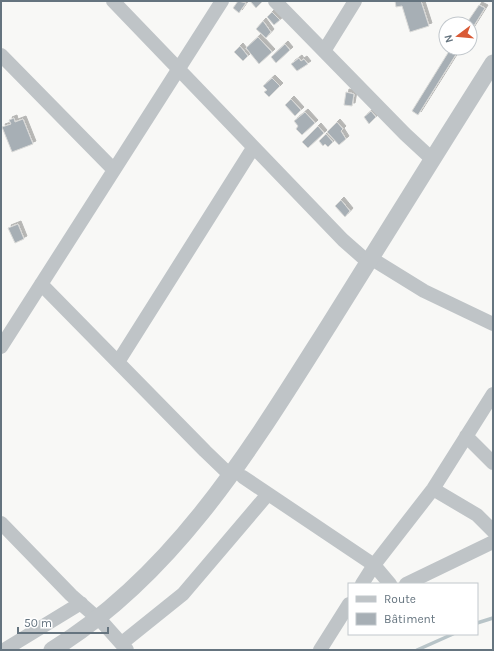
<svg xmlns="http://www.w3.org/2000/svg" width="494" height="651" font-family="Karla,sans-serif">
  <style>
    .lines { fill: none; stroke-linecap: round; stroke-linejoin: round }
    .stream { stroke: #b8c4c8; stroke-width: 3.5 }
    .building { fill: #a7afb5; stroke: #dadad8; filter: url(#shadow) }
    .minor { stroke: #bfc4c7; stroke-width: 14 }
    .tertiary { stroke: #bfc4c7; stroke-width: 17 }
  </style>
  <defs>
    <filter id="shadow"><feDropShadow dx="3" dy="-3" stdDeviation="0" flood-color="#0004"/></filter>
  </defs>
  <rect width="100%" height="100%" fill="#f8f8f6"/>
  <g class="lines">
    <path class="stream" d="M477 623 493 618
      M417 650 453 634"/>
  </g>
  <path class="building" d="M238 1 246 3 239 13 233 8Z
    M250 1H261L262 2 256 8Z
    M395 1H421L429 26 410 32 402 6 396 7Z
    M479 5 485 8 470 32V24H466Z
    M272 12 280 20 274 25 267 17Z
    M263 21 271 32 266 38 256 29Z
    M258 37 272 52 259 64 246 48Z
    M285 44 290 50 276 63 271 57Z
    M240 46 248 56 243 61 234 52Z
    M451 48H460L418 115 412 111Z
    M299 58 301 61 304 59 308 64 297 71 291 64Z
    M272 78 280 86 269 97 264 92 267 90 263 86Z
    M346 92 354 94 352 106 344 105Z
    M291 99 301 110 295 116 285 105Z
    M371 111 376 117 369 124 364 117Z
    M305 112 315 123 302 135 296 129 298 126 294 121Z
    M14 118 15 122 23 119 33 144 12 152 2 127 11 124 9 120Z
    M337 122 343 129 341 131 346 139 339 145 327 132Z
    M318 126 324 133 308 148 302 142Z
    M326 134 333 142 328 147 325 144 323 146 319 141Z
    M341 200 350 211 345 217 335 206Z
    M18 224 24 239 15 243 8 228Z"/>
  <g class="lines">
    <path class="minor" d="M113 1 343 240 368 262
      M275 1 405 134 432 159
      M324 51 355 1
      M1 55 114 170
      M377 262 424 291 493 324
      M41 284 205 451 231 476
      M1 347 222 1
      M118 362 253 148
      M466 436 493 463
      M243 477 374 565 390 584
      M433 489 477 515 493 531
      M1 523 71 595 103 623 127 650
      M362 584 374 565 433 489 493 394
      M406 584 493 542
      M122 643 183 594 268 494
      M4 650 81 603
      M320 650 349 604"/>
    <path class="tertiary" d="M52 650C177 573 253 445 329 325 384 237 438 150 493 63"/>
  </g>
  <rect width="494" height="651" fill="none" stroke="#65747f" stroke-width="4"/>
  <rect x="348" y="583" width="130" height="52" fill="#ffffff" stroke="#c1c7cc"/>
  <rect x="356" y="596" width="20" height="6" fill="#bfc4c7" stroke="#c1c7cc"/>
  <text x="384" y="603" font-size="12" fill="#65747f">Route</text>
  <rect x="356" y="613" width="20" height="12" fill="#a7afb5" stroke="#c1c7cc"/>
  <text x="384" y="623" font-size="12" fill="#65747f">Bâtiment</text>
  <g transform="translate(458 36) rotate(254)"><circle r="19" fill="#ffffff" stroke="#c1c7cc"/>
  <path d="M0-3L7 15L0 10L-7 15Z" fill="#d95a36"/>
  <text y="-6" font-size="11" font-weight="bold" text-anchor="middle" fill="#65747f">N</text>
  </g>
  <path d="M18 627v6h90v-6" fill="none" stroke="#65747f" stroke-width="2"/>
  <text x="24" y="627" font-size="12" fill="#65747f" stroke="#ffffff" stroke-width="3" paint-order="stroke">50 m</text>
</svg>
